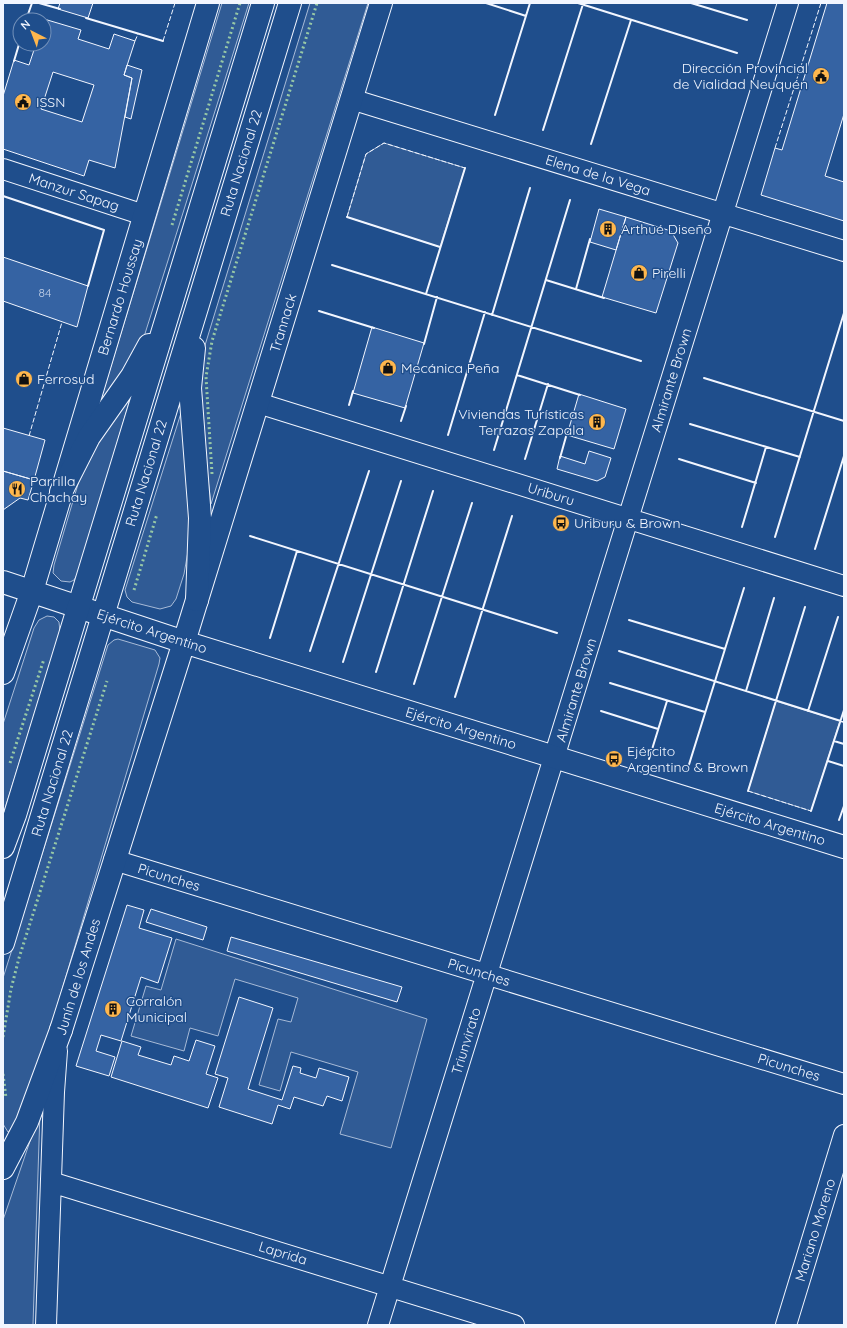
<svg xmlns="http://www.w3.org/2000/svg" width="847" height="1328" font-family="Quicksand,sans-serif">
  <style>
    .built { fill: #305b95; stroke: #a8bbd7 }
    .building { fill: #3563a3; stroke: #f2f6ff; fill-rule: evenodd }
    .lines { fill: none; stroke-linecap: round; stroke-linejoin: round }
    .street-casing { stroke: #f2f6ff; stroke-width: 22 }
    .secondary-casing { stroke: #f2f6ff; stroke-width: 24 }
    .primary-casing { stroke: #f2f6ff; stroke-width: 24 }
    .street { stroke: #1f4e8c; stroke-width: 20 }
    .secondary { stroke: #1f4e8c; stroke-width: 22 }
    .primary { stroke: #1f4e8c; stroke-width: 22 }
    .hedge { stroke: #97c8a6; stroke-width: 3; stroke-dasharray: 2 3; stroke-linecap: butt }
    .fence { stroke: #f2f6ff; stroke-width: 1; stroke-dasharray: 5 2; stroke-linecap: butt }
    .wall { stroke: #f2f6ff; stroke-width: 2 }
    .labels { text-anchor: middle; stroke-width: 3; stroke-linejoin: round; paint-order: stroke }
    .number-label { font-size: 12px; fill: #c3d1e8 }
    .poi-label { font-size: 14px; fill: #f2f6ff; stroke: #1f4e8c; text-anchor: start }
    .street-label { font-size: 14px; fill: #f2f6ff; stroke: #1f4e8c }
  </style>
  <rect width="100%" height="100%" fill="#1f4e8c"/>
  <path class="built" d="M222 3H249L143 340 136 355 99 405Z
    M310 3H368L211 504 200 415 202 355Z
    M384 143 465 168 440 247 347 217 366 154Z
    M134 386 79 572 74 580 70 582 61 581 53 573 54 565 81 474 87 461Z
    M181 413 189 480 190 540 184 574 176 599 171 606 160 609 132 602 127 597 125 590Z
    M47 616 54 617 59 622 60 632 3 815V724L34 628 39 620Z
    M118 639 155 650 160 658 159 664 47 1040 14 1128 8 1132 3 1124V978L108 645 114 640Z
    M776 701 840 721 811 811 748 791Z
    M176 939 427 1019 391 1148 340 1134 358 1072 291 1052 280 1091 259 1085 278 1019 291 1022 298 998 235 979 218 1036 190 1028 184 1051 131 1036 146 986 161 990Z
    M40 1112 33 1325H3V1220Z"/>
  <path class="building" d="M60 3H93L88 18 58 9Z
    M827 3H844V114L825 176 844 182V221L761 195 775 148 782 150Z
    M44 19 81 30 78 39 109 49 114 34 135 41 124 75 132 78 115 168 89 160 84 176 3 149V96L14 60 29 65 36 44H44ZM53 72 94 85 82 122 41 109Z
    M127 65 142 70 131 119 125 117 132 78 124 75Z
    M599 209 626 217 616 250 590 242Z
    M626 217 671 231 678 243 656 313 602 297Z
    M3 257 88 286 77 327 3 301Z
    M372 327 424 343 405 408 353 393Z
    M579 394 626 409 614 449 567 435Z
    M3 428 45 440 34 480 3 471Z
    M589 451 611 458 605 477 597 481 557 469 560 456 585 464Z
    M3 471 34 480 28 500 20 498 3 510Z
    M127 905 144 910 139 928 172 938 158 983 141 977 121 1041 101 1035 96 1051 115 1057 109 1076 76 1066Z
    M151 909 207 927 203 940 146 922Z
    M231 937 402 987 397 1002 227 951Z
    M239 997 273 1008 248 1089 282 1100 293 1066 301 1068 300 1073 316 1078 319 1068 349 1077 342 1101 327 1096 323 1106 294 1097 290 1109 278 1105 272 1124 219 1107 228 1078 215 1074Z
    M196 1040 215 1046 206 1074 218 1078 208 1108 111 1077 122 1041 141 1047 138 1055 171 1065 174 1056 189 1061Z"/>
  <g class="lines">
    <g class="street-casing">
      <path id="street" d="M351 99 844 251
        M3 169 144 215
        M258 403 844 586
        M114 860 844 1084
        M51 1182 514 1325
        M46 1325 54 1092 57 1051
        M378 1325 788 3
        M786 1325 844 1135"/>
    </g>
    <g class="secondary-casing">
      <path id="secondary" d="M3 582 184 642 844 847
        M3 673 32 591 208 3
        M61 1030 184 642 381 3"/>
    </g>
    <g class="primary-casing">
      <path id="primary" d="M194 348 190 388 200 518 197 600
        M61 492 89 437 132 376 149 345
        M3 847 15 815 263 3
        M3 943 290 3
        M3 1168 27 1122 61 1030"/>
    </g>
    <use href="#street" class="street"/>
    <use href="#secondary" class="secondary"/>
    <use href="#primary" class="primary"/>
    <path class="hedge" d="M172 225 240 3
      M212 474 206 377 212 341 317 3
      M134 590 157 514
      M10 763 44 659
      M3 1037 11 989 19 958 107 681
      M3 1074 6 1098"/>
    <path class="fence" d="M135 41 138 34
      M163 41 175 3
      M775 148 821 3
      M347 217 366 154 384 143 465 168
      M29 436 62 322
      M748 791 811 811"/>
    <path class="wall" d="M39 3 60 9
      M486 3 526 16
      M578 3 737 53
      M691 3 747 20
      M86 18 163 41
      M26 20 32 3
      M14 61 20 41
      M495 115 530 3
      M543 130 583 4
      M591 144 631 20
      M3 196 104 230 88 286
      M347 217 440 247
      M332 265 641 361
      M546 280 604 298
      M576 289 590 239
      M426 294 465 168
      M319 311 374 328
      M492 315 530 188
      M424 344 437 297
      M517 375 580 395
      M704 378 844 421
      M349 405 353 391
      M401 421 406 406
      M690 424 800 457
      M448 435 485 312
      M494 450 570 200
      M560 458 567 433
      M525 459 548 384
      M679 459 756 483
      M742 527 766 447
      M250 536 557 633
      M775 537 844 313
      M815 549 844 456
      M629 620 725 649
      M270 638 297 551
      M310 651 369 471
      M619 651 844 722
      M343 662 401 481
      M376 672 433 491
      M610 683 705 712
      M414 684 472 503
      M746 691 774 598
      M455 697 512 516
      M601 711 658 729
      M808 711 838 617
      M834 741 844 744
      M649 759 667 701
      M828 761 844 766
      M687 771 744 588
      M748 791 805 607
      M811 811 844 710
      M839 820 844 806"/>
  </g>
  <defs>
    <g id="civic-disc" transform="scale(0.9)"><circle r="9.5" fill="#ffb74d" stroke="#1f4e8c"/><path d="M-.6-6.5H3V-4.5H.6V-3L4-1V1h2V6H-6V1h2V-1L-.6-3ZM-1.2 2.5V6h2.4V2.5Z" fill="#111"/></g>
    <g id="building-disc" transform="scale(0.9)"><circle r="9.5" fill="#ffb74d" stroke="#1f4e8c"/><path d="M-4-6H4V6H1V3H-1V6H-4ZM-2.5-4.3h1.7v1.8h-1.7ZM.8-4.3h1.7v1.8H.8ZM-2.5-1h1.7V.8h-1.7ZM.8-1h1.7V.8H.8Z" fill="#111"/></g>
    <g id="shop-disc" transform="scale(0.9)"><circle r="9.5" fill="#ffb74d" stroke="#1f4e8c"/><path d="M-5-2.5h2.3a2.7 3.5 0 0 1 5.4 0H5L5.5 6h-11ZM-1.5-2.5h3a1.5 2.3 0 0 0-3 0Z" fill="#111"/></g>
    <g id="restaurant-disc" transform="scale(0.9)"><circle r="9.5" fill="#ffb74d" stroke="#1f4e8c"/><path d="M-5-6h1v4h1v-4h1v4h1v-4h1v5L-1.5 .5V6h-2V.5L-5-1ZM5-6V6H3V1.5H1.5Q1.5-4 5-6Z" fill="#111"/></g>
    <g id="bus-disc" transform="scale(0.9)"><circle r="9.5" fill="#ffb74d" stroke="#1f4e8c"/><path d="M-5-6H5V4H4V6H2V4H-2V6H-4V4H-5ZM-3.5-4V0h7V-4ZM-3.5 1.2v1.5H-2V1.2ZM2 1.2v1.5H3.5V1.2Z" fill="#111"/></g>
  </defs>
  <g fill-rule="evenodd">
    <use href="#civic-disc" x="821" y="76"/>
    <use href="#civic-disc" x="23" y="102"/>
    <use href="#building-disc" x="608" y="229"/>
    <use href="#shop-disc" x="639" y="273"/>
    <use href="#shop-disc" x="388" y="368"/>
    <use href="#shop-disc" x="24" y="379"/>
    <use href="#building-disc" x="597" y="422"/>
    <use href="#restaurant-disc" x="17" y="489"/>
    <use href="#bus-disc" x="561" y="523"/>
    <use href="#bus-disc" x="614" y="759"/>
    <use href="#building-disc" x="113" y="1009"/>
  </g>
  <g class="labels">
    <g class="number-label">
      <text x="45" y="297">84</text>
    </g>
    <g class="poi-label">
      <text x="808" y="73" text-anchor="end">Dirección Provincial<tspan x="808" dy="16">de Vialidad Neuquén</tspan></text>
      <text x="36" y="107">ISSN</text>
      <text x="621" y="234">Arthué Diseño</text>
      <text x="652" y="278">Pirelli</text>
      <text x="401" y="373">Mecánica Peña</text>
      <text x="37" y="384">Ferrosud</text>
      <text x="584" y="419" text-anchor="end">Viviendas Turísticas<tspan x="584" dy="16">Terrazas Zapala</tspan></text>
      <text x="30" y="486">Parrilla<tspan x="30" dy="16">Chachay</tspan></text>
      <text x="574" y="528">Uriburu &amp; Brown</text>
      <text x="627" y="756">Ejército<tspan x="627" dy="16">Argentino &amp; Brown</tspan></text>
      <text x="126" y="1006">Corralón<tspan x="126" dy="16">Municipal</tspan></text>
    </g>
    <g class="street-label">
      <text transform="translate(241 163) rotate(-73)" y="5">Ruta Nacional 22</text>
      <text transform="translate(598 175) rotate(17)" y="5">Elena de la Vega</text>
      <text transform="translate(74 192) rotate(18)" y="5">Manzur Sapag</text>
      <text transform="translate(120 297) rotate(-73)" y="5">Bernardo Houssay</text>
      <text transform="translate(283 323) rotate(-73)" y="5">Trannack</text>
      <text transform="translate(671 380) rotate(-73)" y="5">Almirante Brown</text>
      <text transform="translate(146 473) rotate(-73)" y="5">Ruta Nacional 22</text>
      <text transform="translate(551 494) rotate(17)" y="5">Uriburu</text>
      <text transform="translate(152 631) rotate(18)" y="5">Ejército Argentino</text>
      <text transform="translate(576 690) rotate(-73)" y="5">Almirante Brown</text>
      <text transform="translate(461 728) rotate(17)" y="5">Ejército Argentino</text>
      <text transform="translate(52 783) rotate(-73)" y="5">Ruta Nacional 22</text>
      <text transform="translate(770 824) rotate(17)" y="5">Ejército Argentino</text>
      <text transform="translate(169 877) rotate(17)" y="5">Picunches</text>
      <text transform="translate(479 972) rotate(17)" y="5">Picunches</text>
      <text transform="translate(78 977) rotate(-73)" y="5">Junín de los Andes</text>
      <text transform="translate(466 1041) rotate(-73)" y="5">Triunvirato</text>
      <text transform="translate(789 1067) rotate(17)" y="5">Picunches</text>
      <text transform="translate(815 1230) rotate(-73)" y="5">Mariano Moreno</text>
      <text transform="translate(283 1253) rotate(17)" y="5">Laprida</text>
    </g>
  </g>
  <rect width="847" height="1328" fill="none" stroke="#f2f6ff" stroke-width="8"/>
  <g transform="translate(32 32) rotate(318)"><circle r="19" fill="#1f4e8c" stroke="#7391ba"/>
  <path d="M0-3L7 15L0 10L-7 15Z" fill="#ffb74d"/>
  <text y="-6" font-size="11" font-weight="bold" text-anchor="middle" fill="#f2f6ff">N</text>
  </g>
</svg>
